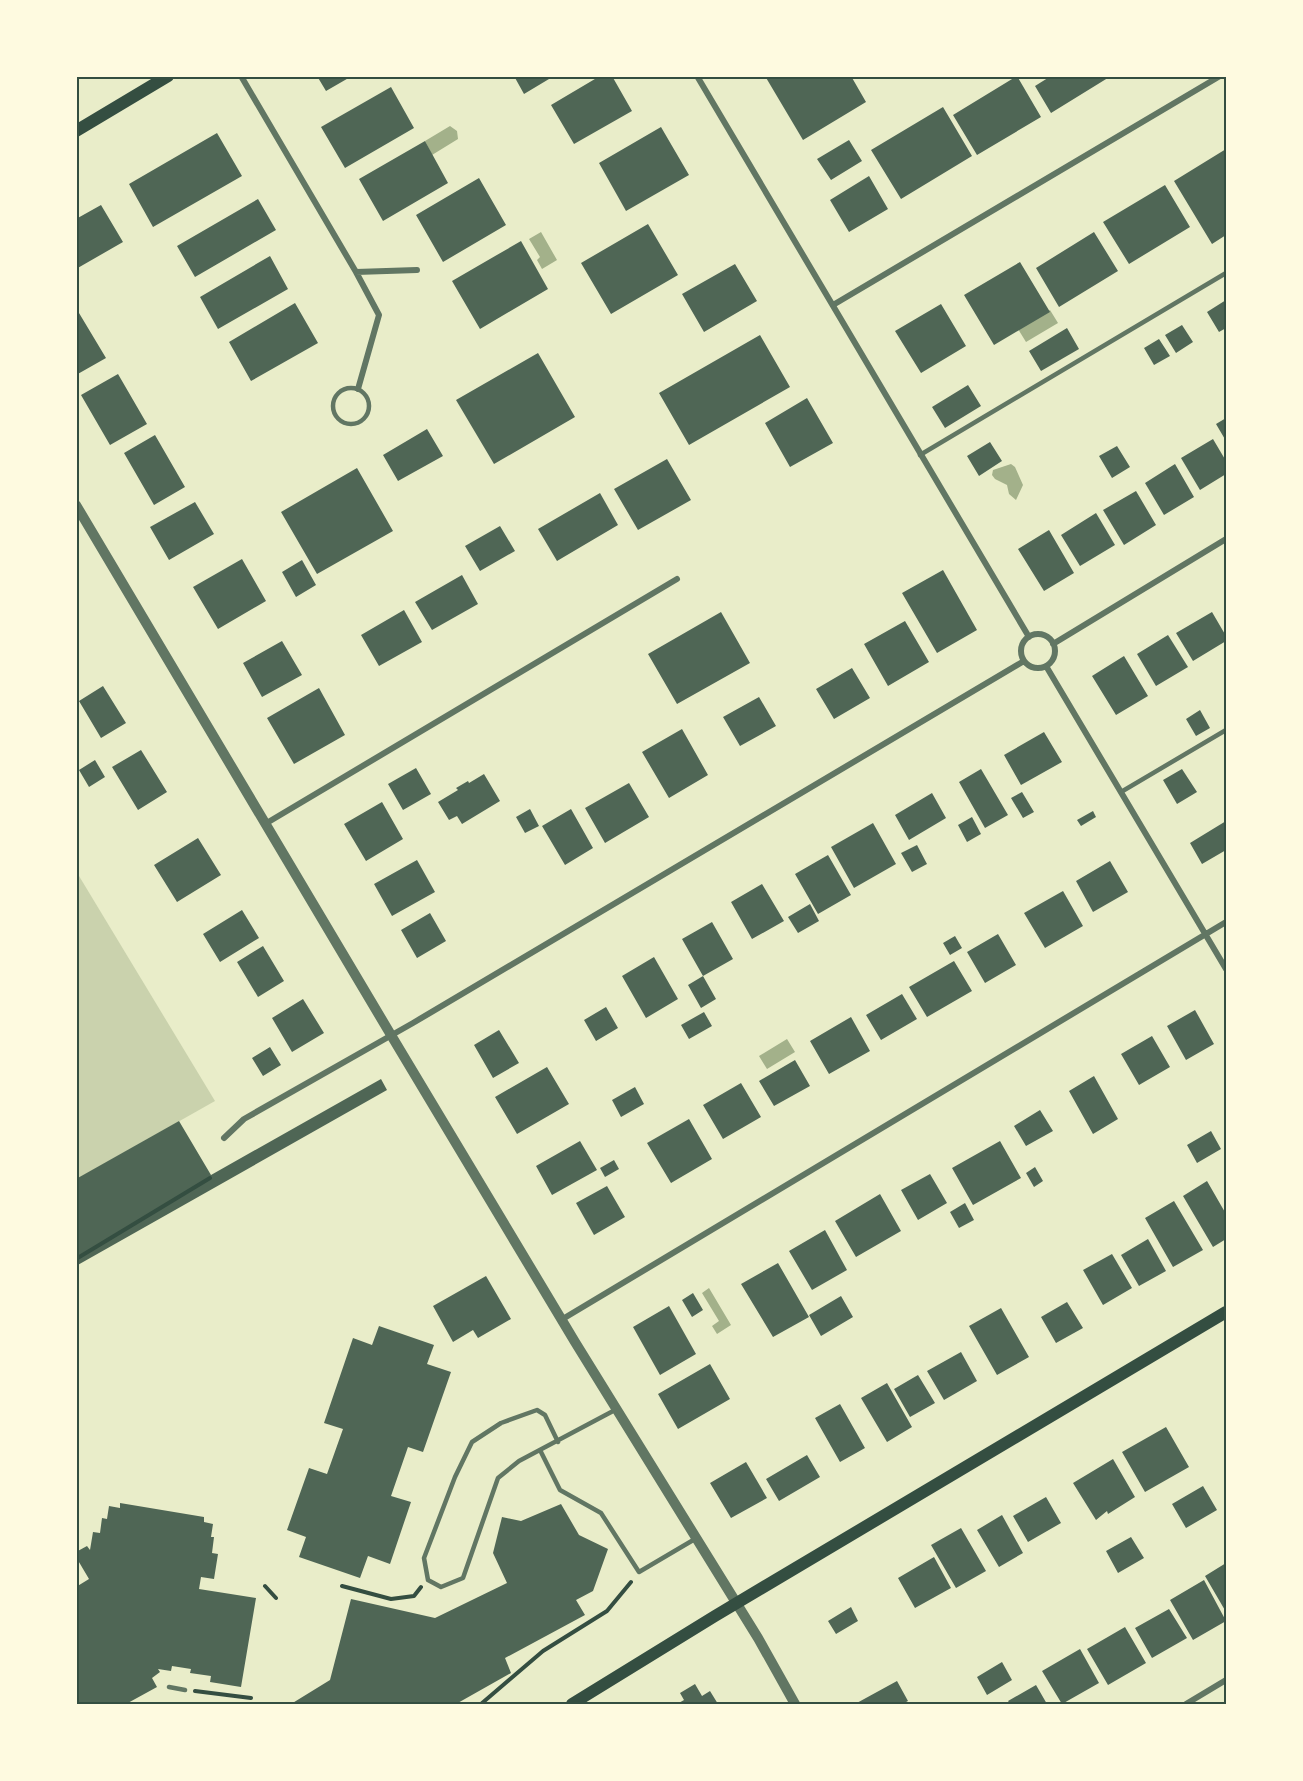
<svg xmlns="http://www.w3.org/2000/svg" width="1303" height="1781" font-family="Mulish,sans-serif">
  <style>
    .green { fill: #cad2ad }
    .water { fill: #a3b18a }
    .building { fill: #4f6655 }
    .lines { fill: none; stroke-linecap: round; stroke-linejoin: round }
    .path { stroke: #344e41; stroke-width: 4 }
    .service { stroke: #617663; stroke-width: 4.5 }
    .minor { stroke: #617663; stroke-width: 6 }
    .tertiary { stroke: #617663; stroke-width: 10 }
    .secondary { stroke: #344e41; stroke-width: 12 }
    .neatline { fill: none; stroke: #344e41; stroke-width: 2 }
  </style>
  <rect width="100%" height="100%" fill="#e9edc9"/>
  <path class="green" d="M76 871 215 1101 77 1179H76Z"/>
  <path class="water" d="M450 126 457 131 458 139 432 155 425 141Z
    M541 232 557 260 542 269 537 260 540 257 529 239Z
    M1050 310 1058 323 1026 342 1018 329Z
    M1011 464 1015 467 1023 485 1016 500 1009 494 1007 485 995 479 992 475 993 470Z
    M787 1039 795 1052 767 1069 759 1056Z
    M709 1288 731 1325 717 1334 712 1326 719 1321 702 1293Z"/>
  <path class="building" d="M317 76H352L326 91Z
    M514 76H554L524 94Z
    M600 76H612L632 111 574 144 551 105Z
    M765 76H851L866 102 803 140Z
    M1017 76 1041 117 977 155 953 115Z
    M1051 76H1111L1051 113 1035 86Z
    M391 87 414 128 345 168 321 127Z
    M943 107 972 156 901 199 871 150Z
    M661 127 689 175 626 211 599 163Z
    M217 133 242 176 153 227 129 184Z
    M849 140 862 161 831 180 817 159Z
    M425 141 448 183 383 221 359 179Z
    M1226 149V235L1212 244 1174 181Z
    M869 176 888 209 849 232 830 200Z
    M479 178 506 225 443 262 416 215Z
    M1165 185 1190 227 1129 264 1103 222Z
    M258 199 276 230 195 277 177 246Z
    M101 205 123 242 76 269V219Z
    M648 224 678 275 611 314 581 263Z
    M1094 232 1118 271 1059 307 1036 268Z
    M521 241 548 289 480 329 452 281Z
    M270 256 288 289 218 329 200 297Z
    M1020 262 1050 312 994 345 964 295Z
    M735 264 757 301 704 332 682 294Z
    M1226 300V328L1219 332 1207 312Z
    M295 303 318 343 251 381 229 342Z
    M941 304 966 346 921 373 895 331Z
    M76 308 106 358 76 375Z
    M1182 325 1193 342 1176 353 1165 335Z
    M1067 328 1079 349 1041 371 1029 351Z
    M760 335 790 387 689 445 659 393Z
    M1159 339 1170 356 1154 365 1144 348Z
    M538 353 575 417 494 464 456 400Z
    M118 374 147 424 110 445 81 395Z
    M968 385 981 406 945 428 932 407Z
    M807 398 833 443 790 467 765 423Z
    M1226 418V441L1216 424Z
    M427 429 443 456 398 481 383 455Z
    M155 435 185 487 154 505 124 453Z
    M1213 439 1226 461V474L1200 490 1181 458Z
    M990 442 1002 461 979 476 967 456Z
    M1117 446 1130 467 1112 478 1099 456Z
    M667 459 691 500 638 530 614 489Z
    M1175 464 1194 497 1164 515 1145 483Z
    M357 468 393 531 317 574 281 512Z
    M1136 491 1156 525 1124 545 1103 510Z
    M600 493 618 525 557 561 538 529Z
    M195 502 214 534 169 560 150 527Z
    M1096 513 1115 545 1080 566 1061 535Z
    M500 526 515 551 480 571 465 546Z
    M1049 530 1074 573 1044 591 1018 549Z
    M242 559 266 601 218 629 193 587Z
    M302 560 316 585 296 597 282 572Z
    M943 570 977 630 937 653 902 593Z
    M462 575 478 604 432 630 415 602Z
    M404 610 422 642 379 666 361 635Z
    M721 612 750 663 677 704 648 654Z
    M1212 612 1226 636V641L1193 661 1176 633Z
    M905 621 929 662 888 686 864 644Z
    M1168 635 1188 667 1156 686 1137 654Z
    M282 641 302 675 262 697 243 663Z
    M1124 656 1148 696 1116 715 1092 676Z
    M852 668 870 698 834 719 816 689Z
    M103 686 126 723 101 738 79 701Z
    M319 688 345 735 294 764 267 718Z
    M759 697 776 726 740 746 723 717Z
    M1200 710 1210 728 1196 736 1186 719Z
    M682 729 708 775 669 798 642 752Z
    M1044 732 1062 762 1021 785 1004 755Z
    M141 750 167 792 138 810 112 767Z
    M95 760 105 777 89 787 79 770Z
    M416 768 431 794 403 810 388 784Z
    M981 769 1008 815 985 828 959 782Z
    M1182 769 1197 792 1177 804 1163 780Z
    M484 774 500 801 462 824 457 816 449 820 438 802 458 790 456 788 468 781 469 783Z
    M629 783 649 817 605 843 585 808Z
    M1022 792 1034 812 1023 818 1011 798Z
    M932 793 946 818 909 840 895 815Z
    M382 802 403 839 366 861 344 824Z
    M530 809 539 826 525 833 516 817Z
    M571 809 593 848 565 865 542 826Z
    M1093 811 1096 817 1081 826 1077 820Z
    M972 817 981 834 967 842 958 825Z
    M1226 821V850L1202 864 1190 843Z
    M873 823 896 864 854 888 831 847Z
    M198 838 221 875 177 902 154 865Z
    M917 845 927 864 912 872 901 853Z
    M828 855 851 895 818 914 795 874Z
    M417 860 435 892 392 916 374 884Z
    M1110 861 1128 892 1093 912 1076 881Z
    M762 884 784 921 752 939 731 902Z
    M1063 891 1083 926 1045 948 1024 913Z
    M810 904 819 921 798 933 788 917Z
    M242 910 259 938 220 962 203 934Z
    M430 913 446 941 417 958 401 930Z
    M712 922 733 959 703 976 682 939Z
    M998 934 1016 965 985 983 967 952Z
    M955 936 962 948 950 955 943 943Z
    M263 946 284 981 258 997 237 962Z
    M654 957 678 999 646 1018 622 976Z
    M954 961 972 991 927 1017 909 987Z
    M703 976 716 999 701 1008 688 985Z
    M902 994 917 1019 881 1040 866 1015Z
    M303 999 324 1033 292 1052 272 1018Z
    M606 1007 618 1028 596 1041 584 1020Z
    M1195 1010 1214 1044 1186 1060 1167 1026Z
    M704 1012 712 1026 689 1039 681 1025Z
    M851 1017 870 1051 829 1074 810 1041Z
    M499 1030 519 1063 493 1078 474 1045Z
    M1152 1036 1170 1067 1139 1085 1121 1054Z
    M270 1047 281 1065 263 1076 252 1058Z
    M795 1060 810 1086 774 1106 759 1081Z
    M547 1067 569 1104 517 1134 495 1097Z
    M1094 1076 1118 1119 1093 1134 1069 1091Z
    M381 1079 387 1090 76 1266V1179L179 1121 211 1175Z
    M741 1083 761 1117 723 1139 703 1105Z
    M635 1087 644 1104 621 1117 612 1100Z
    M1040 1110 1053 1131 1026 1146 1014 1126Z
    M689 1119 712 1159 671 1183 647 1143Z
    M1211 1131 1221 1149 1197 1163 1187 1145Z
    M580 1141 597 1170 552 1195 536 1166Z
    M1000 1141 1021 1178 973 1205 952 1168Z
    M614 1160 619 1169 605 1177 600 1168Z
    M1035 1167 1043 1181 1034 1187 1026 1173Z
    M930 1174 947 1203 918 1220 901 1190Z
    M1207 1181 1226 1214V1239L1213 1247 1183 1196Z
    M607 1186 625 1217 594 1235 576 1203Z
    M880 1194 901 1231 856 1257 835 1221Z
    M1174 1201 1203 1250 1173 1267 1145 1218Z
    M965 1203 974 1220 959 1228 950 1212Z
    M825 1230 847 1270 812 1290 789 1251Z
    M1148 1239 1166 1271 1139 1286 1121 1255Z
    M1112 1254 1132 1288 1103 1305 1083 1270Z
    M778 1263 809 1317 773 1337 741 1284Z
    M486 1276 511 1319 478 1338 473 1330 453 1342 433 1306Z
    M693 1293 703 1310 692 1317 682 1300Z
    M841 1296 853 1317 821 1336 809 1315Z
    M1067 1302 1083 1328 1056 1343 1041 1317Z
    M669 1306 696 1354 660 1375 633 1327Z
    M1001 1308 1029 1357 997 1375 969 1326Z
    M379 1326 434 1345 427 1364 451 1372 423 1452 408 1447 391 1496 411 1502 390 1564 368 1556 360 1578 299 1557 306 1537 287 1530 309 1468 327 1474 343 1429 324 1423 353 1338 372 1345Z
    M961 1352 977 1381 944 1400 927 1371Z
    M710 1364 730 1399 678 1429 658 1394Z
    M918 1375 935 1403 910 1417 894 1389Z
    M887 1383 912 1427 887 1442 861 1398Z
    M840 1404 865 1448 840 1462 815 1418Z
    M1166 1427 1189 1467 1145 1492 1122 1452Z
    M807 1455 820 1477 779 1501 766 1479Z
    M1113 1459 1135 1497 1108 1514 1107 1511 1096 1520 1073 1483Z
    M746 1462 767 1498 731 1518 710 1483Z
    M1203 1486 1217 1510 1186 1528 1172 1504Z
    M1046 1497 1061 1523 1028 1542 1013 1516Z
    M120 1503 204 1517V1522L213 1524 211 1537H214L212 1553 218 1554 214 1579 201 1577 199 1589 256 1598 241 1687 210 1682 211 1676 190 1673 191 1669 172 1666 171 1671 158 1669 160 1672 152 1678 157 1687 126 1704H76V1587L89 1579 76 1557V1552L87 1546 90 1550 93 1532 100 1533 102 1518 107 1519 109 1506 120 1508Z
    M561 1504 579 1535 608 1549 593 1591 576 1600 585 1615 505 1658 511 1673 456 1704H291L330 1680 351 1599 435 1618 507 1583 493 1553 502 1517 521 1521Z
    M1002 1515 1023 1553 999 1567 977 1530Z
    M961 1528 986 1571 956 1588 931 1545Z
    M1131 1537 1144 1558 1118 1573 1106 1551Z
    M934 1557 951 1588 915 1608 898 1578Z
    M1226 1563V1612L1205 1576Z
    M1204 1580 1226 1621 1193 1640 1170 1600Z
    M851 1607 858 1621 836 1634 828 1621Z
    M1169 1609 1187 1638 1152 1658 1135 1628Z
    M1125 1627 1146 1663 1108 1685 1087 1649Z
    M1080 1649 1099 1683 1062 1704 1042 1671Z
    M1002 1662 1012 1680 987 1695 977 1677Z
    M897 1681 908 1701 902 1704H855Z
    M695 1684 702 1696 710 1691 718 1704H677L684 1700 680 1693Z
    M1036 1685 1047 1704H1010L1008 1701Z"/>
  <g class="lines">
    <path class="path" d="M76 1259 210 1178
      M265 1586 276 1598
      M342 1586 391 1599 414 1596 421 1587
      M195 1691 251 1698
      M481 1704 543 1651 607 1611 631 1582"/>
    <path class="service" d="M333 406a18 18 0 1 1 36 0a18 18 0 1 1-36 0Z
      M920 455 1226 273
      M1121 792 1226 730
      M558 1442 545 1415 537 1410 501 1423 472 1442 455 1477 424 1558 428 1580 441 1587 463 1578 498 1478 519 1461 615 1410
      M540 1450 560 1490 601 1513 639 1572 695 1539
      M169 1687 185 1690"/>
    <path class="minor" d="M241 76 356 272 379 315 358 389
      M697 76 1029 637
      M356 272 417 270
      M833 305 1220 76
      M1021 651a17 17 0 1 1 34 0a17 17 0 1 1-34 0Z
      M1053 644 1226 539
      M1046 666 1226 969
      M265 824 677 579
      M224 1138 244 1119 413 1023 1024 661
      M561 1320 1226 922
      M1186 1704 1226 1680"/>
    <path class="tertiary" d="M76 505 391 1035 575 1342 758 1638 795 1704"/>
    <path class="secondary" d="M76 131 168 76
      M572 1704 715 1616 1226 1312"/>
  </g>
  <rect width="1303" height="1781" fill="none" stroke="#fefae0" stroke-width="156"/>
  <rect x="78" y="78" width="1147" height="1625" class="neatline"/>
</svg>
